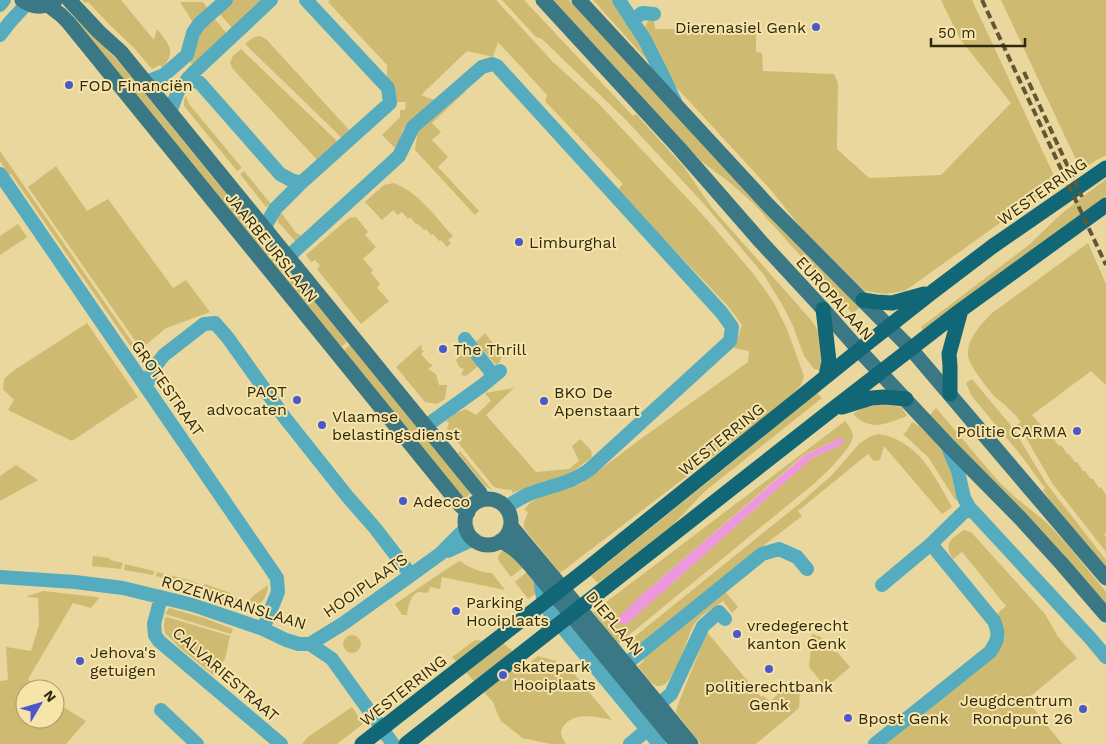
<svg xmlns="http://www.w3.org/2000/svg" width="1106" height="744" font-family="'Work Sans',sans-serif">
  <style>
    .green { fill: #cfba72; fill-rule: evenodd }
    .water { fill: #ed98de }
    .lines { fill: none; stroke-linecap: round; stroke-linejoin: round }
    .minor { stroke: #55acbf; stroke-width: 14 }
    .major { stroke: #3a7885; stroke-width: 15 }
    .highway { stroke: #126777; stroke-width: 15 }
    .rail { stroke: #615737; stroke-width: 4; stroke-dasharray: 8 4; stroke-linecap: butt }
    .poi-dot { fill: #4a57cd; stroke: #f6e4a9; stroke-width: 2 }
    .labels { text-anchor: middle; stroke-width: 4; stroke-linejoin: round; paint-order: stroke }
    .poi-label { font-size: 16px; fill: #302912; stroke: #f6e4a9; text-anchor: start }
    .street-label { font-size: 16px; fill: #302912; stroke: #f6e4a9 }
  </style>
  <rect width="100%" height="100%" fill="#e9d79d"/>
  <path class="green" d="M82 0H121L154 40 157 29C169 44 177 52 162 68L160 65 152 69 135 49 108 23 88 2 85 3Z
    M231 0H264L233 29 218 12Z
    M330 0H496L552 61 598 103 702 214 752 272 773 301 787 329 804 376 801 385 788 399 560 573 524 528V522L528 512 524 510 530 503 539 497 559 490 581 484 642 438 748 362 749 351 734 348 742 325 727 305 617 190 623 184 545 101 547 95 498 42 493 57 467 51 421 95 435 100 403 129 397 149H396L382 135 400 117V110H405L406 102H397L387 81V65L328 2Z
    M502 0H524L633 116 636 114 684 167 712 208 811 320C823 336 824 350 820 370L814 369 804 356 793 326 783 306 764 275 704 204 627 121 542 39 536 37Z
    M553 0H569L746 192 860 307 853 314 754 204 729 182 701 161Z
    M593 0H611L631 28 649 59H646Z
    M941 0H972L1057 182 912 286 904 291 885 294 865 291 802 229 771 190 676 87 668 75 660 54 645 27 648 21 654 20 655 29H756V52L762 53 763 71 834 74 838 83 837 149 869 178 941 175 1011 103 960 39Z
    M1001 0H1106V155L1081 169 1070 147Z
    M180 2H203L209 10 194 24Z
    M78 16 104 43 106 49 119 62 273 251 266 257 72 22Z
    M213 17 228 35 194 66 189 61 195 35Z
    M260 36 266 39 351 132 343 139 245 44 254 37Z
    M241 49 339 143 319 162 232 68 230 62 233 56Z
    M464 88 466 91 432 123 441 132 432 140 448 157 438 167 479 211 475 215 415 150 418 129Z
    M186 96 189 104 242 168 237 171 184 106V100Z
    M0 151 141 355 138 357 11 174 9 175 0 161Z
    M56 166 87 211 108 199 173 288 186 280 210 312 166 328 141 349 28 187Z
    M244 171 271 204 266 207 240 174Z
    M1106 179V196L923 330 921 327 1030 244 1061 214Z
    M393 183C419 192 435 217 453 236L448 240 451 243 447 247 441 240 439 241 433 234 431 235 426 229 424 230 418 224H416L410 217 408 219 402 212 398 215 393 210 382 220 365 202 384 185Z
    M280 211 296 233 303 236 296 242 278 222V215Z
    M356 217 368 232 365 235 376 247 363 259 373 270 371 273 380 284 377 288 389 301 361 324 317 269 320 266 315 260 311 262 306 255 349 218Z
    M18 224 27 237 0 255V236Z
    M1088 243 1106 284V385L1091 371 1032 415 1043 427 1044 426 1059 446 1061 445 1067 454H1069L1075 462H1077L1083 471H1085L1091 479H1093L1099 488 1101 487 1106 495V533L1104 534 1106 537V552L1052 483 1025 436 1017 425 1021 422C1017 417 1013 412 1008 408 1005 404 1000 401 996 398 988 389 970 367 968 356 966 340 982 323 992 313Z
    M276 254 347 342 340 348 269 260Z
    M87 323 138 397 72 441 8 410 14 400 3 389 4 379 13 371Z
    M485 333 495 346V349L501 357 500 362 496 365 476 342Z
    M350 345 471 492 467 497 461 499 343 351Z
    M421 345 422 347 421 349 424 351 421 354 429 363 433 365 428 369 436 374 439 385H447L445 399 437 404 425 402 396 367Z
    M468 348 485 367H477L466 376 461 375 464 369 459 367 456 360Z
    M972 379 1013 428 1046 483 1106 560V570L1051 502 1043 490 1045 488 1023 458 971 395 966 383Z
    M514 388 486 415 536 472 569 469 579 461 572 446 580 439 591 450 592 457 571 473 512 493V490L502 489 494 487 447 429 449 423 446 421 454 414 466 409 476 415 491 401 485 393Z
    M817 393 822 398 704 492 672 526 598 583 591 576 724 469Z
    M881 404 901 407 907 416C886 424 871 432 853 414 861 408 870 406 881 404Z
    M936 408 999 482 1015 497 1047 523 1066 543 1106 592V605L929 416Z
    M845 421C848 425 852 430 853 435 854 446 825 474 816 482L618 644 593 612ZM842 437 841 445 812 458 627 624 636 600 804 455Z
    M912 422 919 426 936 443 945 455 959 492 956 501 928 457 903 434 906 432Z
    M878 434C918 440 934 475 952 507L948 510 942 514 884 446 880 460 874 461 868 454 798 511 802 516 732 570 635 651 628 642 799 504 831 476 859 444 869 437Z
    M460 451 492 490 485 486 458 453Z
    M16 465 38 480 0 501V476Z
    M964 530 971 532 1045 614 1058 637 1077 658 1033 694 1026 699 1062 744H885L992 656 1005 638 1002 623 997 614 1006 606 962 552 953 559C943 543 951 539 964 530Z
    M505 550 526 565 511 577 499 561 498 556 502 551Z
    M93 556 110 558V560L123 563 121 569 92 566Z
    M460 561C470 568 479 572 492 573L505 590 442 577 440 589 430 587 428 593C428 593 420 592 419 592 410 594 408 608 407 615H402L395 604 454 564Z
    M125 564 154 571 153 575 124 570Z
    M529 570 535 581 538 592 528 599 515 582Z
    M157 572 185 579 199 584 197 587 156 576Z
    M205 584 230 593 245 605 246 604 251 608C235 610 213 597 199 588L201 585 203 586Z
    M268 585C267 596 264 602 254 607L248 602 254 595Z
    M723 589 738 607 732 613 723 601C712 609 700 615 693 626 686 639 675 684 660 686 651 687 643 672 638 666L644 661 643 658Z
    M43 591 97 597 99 598 91 608 73 603 28 679 38 689H25V719H55V702L86 721 66 744H0V681L8 680 6 647 31 651 39 625 38 598 27 597 28 596Z
    M169 608 204 618 233 629 231 634 165 614Z
    M167 617 230 636 225 659 213 675 180 648 165 633 164 626 165 618Z
    M707 632 761 697 763 696 770 701 774 698 785 686 800 692 799 708 756 744H701L677 714 676 711 679 702Z
    M812 634 821 637 834 652H837L850 667 826 688 809 667Z
    M343 644a9 9 0 1 1 18 0a9 9 0 1 1-18 0Z
    M475 640 503 643 528 664 538 656 556 661 563 668 567 665 612 720C597 717 578 712 566 723 563 726 561 729 561 733 561 736 564 741 566 744H551L522 738 519 735 501 721 498 715 493 702 452 657Z
    M352 707 363 724 337 744H302L308 737Z"/>
  <path class="water" d="M842 437 844 440 841 445 812 458 627 624 618 623 619 617 636 600 805 455Z"/>
  <g class="lines">
    <path class="minor" d="M619 0 645 40 665 80 675 102
      M0 5 4 0
      M632 21 642 13 654 14
      M0 35 10 22 22 9 27 3
      M188 78 200 83 280 174 291 180 301 183
      M146 82 164 75 187 55 193 33 199 24 226 0
      M170 112 179 89 193 73 271 0
      M0 174 277 578 278 592 263 629
      M266 230 267 223 275 209 301 183 390 103 388 88 306 0
      M288 257 399 156 413 127 482 67 492 64 497 66 722 313 732 327 730 341 590 469C571 484 548 486 527 495 520 498 513 503 506 507
      M465 339 494 376
      M146 387 153 369 164 355 204 324 215 323 228 338 285 418 347 496 375 528 411 575
      M426 426 483 385 500 371
      M947 445 958 471 964 498 969 507 1091 639 1106 657
      M448 551 474 539
      M0 577 75 582 123 588 193 605 263 629 286 640 299 644H310L344 623 411 575 440 554 460 534 467 529
      M541 578C540 590 543 600 549 611L659 744
      M882 585 931 544
      M161 597 154 624 155 635 159 641 281 744
      M310 644 332 659 393 744
      M626 664 762 554 779 549 797 557 807 569
      M659 704 671 694 703 626 719 612 725 619
      M161 710 197 744
      M630 744 647 730
      M875 744 990 652C998 640 1000 635 994 621L931 544 969 507"/>
    <path class="major" d="M22 0C33 8 44 8 55 1
      M69 0 99 32 121 52 480 493 482 499
      M543 0 679 148 761 242 823 309 859 350 947 444 1021 519 1062 564 1106 615
      M579 0 768 205 911 349 1106 578
      M48 5 61 15 68 22 460 505 468 512
      M465 522a23 23 0 1 1 46 0a23 23 0 1 1-46 0Z
      M511 526 614 650 691 744
      M500 541C513 546 521 555 530 565L677 744"/>
    <path class="highway" d="M863 300 876 302 892 303 924 294
      M823 309 829 361 826 376
      M950 394V366L949 354 961 310
      M842 407 871 398 884 397 906 399
      M362 744 587 569 859 350 931 293 993 246 1106 168
      M406 744 829 412 961 310 1106 205"/>
    <path class="rail" d="M982 0 1106 265
      M1024 72 1082 197"/>
  </g>
  <g class="poi-dot">
    <circle cx="816" cy="27" r="5"/>
    <circle cx="69" cy="85" r="5"/>
    <circle cx="519" cy="242" r="5"/>
    <circle cx="443" cy="349" r="5"/>
    <circle cx="297" cy="400" r="5"/>
    <circle cx="544" cy="401" r="5"/>
    <circle cx="322" cy="425" r="5"/>
    <circle cx="1077" cy="431" r="5"/>
    <circle cx="403" cy="501" r="5"/>
    <circle cx="456" cy="611" r="5"/>
    <circle cx="737" cy="634" r="5"/>
    <circle cx="80" cy="661" r="5"/>
    <circle cx="769" cy="669" r="5"/>
    <circle cx="503" cy="675" r="5"/>
    <circle cx="1083" cy="709" r="5"/>
    <circle cx="848" cy="718" r="5"/>
  </g>
  <g class="labels">
    <g class="poi-label">
      <text x="806" y="33" text-anchor="end">Dierenasiel Genk</text>
      <text x="79" y="91">FOD Financiën</text>
      <text x="529" y="248">Limburghal</text>
      <text x="453" y="355">The Thrill</text>
      <text x="287" y="397" text-anchor="end">PAQT<tspan x="287" dy="18">advocaten</tspan></text>
      <text x="554" y="398">BKO De<tspan x="554" dy="18">Apenstaart</tspan></text>
      <text x="332" y="422">Vlaamse<tspan x="332" dy="18">belastingsdienst</tspan></text>
      <text x="1067" y="437" text-anchor="end">Politie CARMA</text>
      <text x="413" y="507">Adecco</text>
      <text x="466" y="608">Parking<tspan x="466" dy="18">Hooiplaats</tspan></text>
      <text x="747" y="631">vredegerecht<tspan x="747" dy="18">kanton Genk</tspan></text>
      <text x="90" y="658">Jehova's<tspan x="90" dy="18">getuigen</tspan></text>
      <text x="513" y="672">skatepark<tspan x="513" dy="18">Hooiplaats</tspan></text>
      <text x="769" y="692" text-anchor="middle">politierechtbank<tspan x="769" dy="18">Genk</tspan></text>
      <text x="1073" y="706" text-anchor="end">Jeugdcentrum<tspan x="1073" dy="18">Rondpunt 26</tspan></text>
      <text x="858" y="724">Bpost Genk</text>
    </g>
    <g class="street-label">
      <text transform="translate(1042 191) rotate(-35)" y="6">WESTERRING</text>
      <text transform="translate(272 247) rotate(51)" y="6">JAARBEURSLAAN</text>
      <text transform="translate(835 298) rotate(48)" y="6">EUROPALAAN</text>
      <text transform="translate(168 388) rotate(55)" y="6">GROTESTRAAT</text>
      <text transform="translate(721 439) rotate(-39)" y="6">WESTERRING</text>
      <text transform="translate(365 585) rotate(-35)" y="6">HOOIPLAATS</text>
      <text transform="translate(234 602) rotate(17)" y="6">ROZENKRANSLAAN</text>
      <text transform="translate(615 623) rotate(50)" y="6">DIEPLAAN</text>
      <text transform="translate(226 674) rotate(41)" y="6">CALVARIESTRAAT</text>
      <text transform="translate(403 690) rotate(-38)" y="6">WESTERRING</text>
    </g>
  </g>
  <g transform="translate(40 704) rotate(52)"><circle r="24" fill="#f6e4a9" stroke="#a7996d"/>
  <path d="M0-4L9 19L0 12L-9 19Z" fill="#4a57cd"/>
  <text y="-8" font-size="14" font-weight="bold" text-anchor="middle" fill="#302912">N</text>
  </g>
  <path d="M931 38v8h94v-8" fill="none" stroke="#302912" stroke-width="2.5"/>
  <text x="938" y="38" font-size="15" fill="#302912" stroke="#f6e4a9" stroke-width="4" paint-order="stroke">50 m</text>
</svg>
